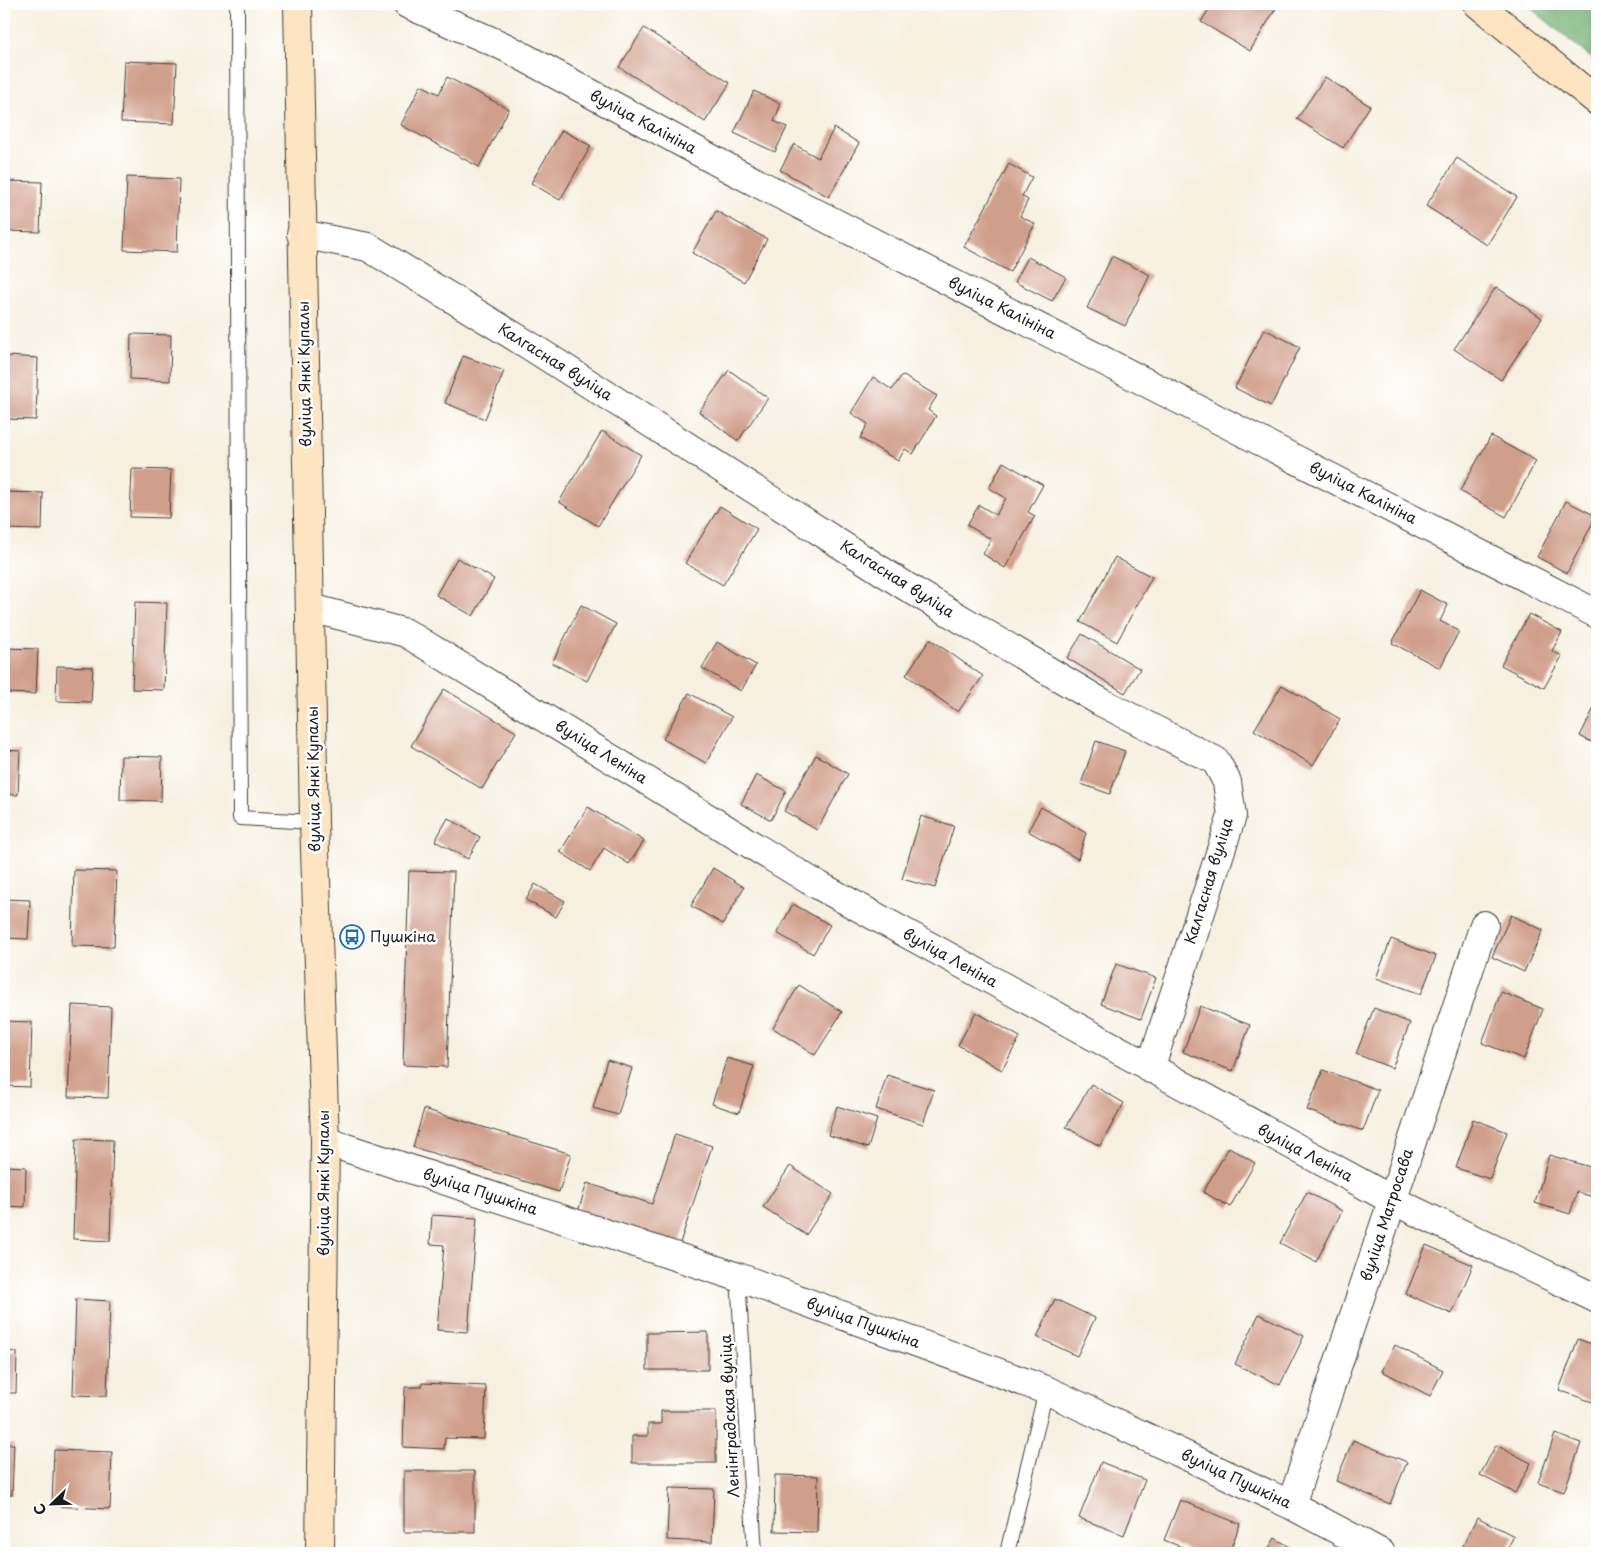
<svg xmlns="http://www.w3.org/2000/svg" width="1601" height="1557" font-family="'Playpen Sans',sans-serif">
  <style>
    .forest { fill: #6eae71; stroke: #456546 }
    .building { fill: #d09f8b }
    .lines { fill: none; stroke-linecap: round; stroke-linejoin: round }
    .lane-casing { stroke: #3d3c39; stroke-width: 16 }
    .street-casing { stroke: #3d3c39; stroke-width: 30 }
    .secondary-casing { stroke: #3d3c39; stroke-width: 30 }
    .lane { stroke: #fff; stroke-width: 14 }
    .street { stroke: #fff; stroke-width: 28 }
    .secondary { stroke: #fde5c4; stroke-width: 28 }
    .labels { text-anchor: middle; stroke-width: 5; stroke-linejoin: round; paint-order: stroke }
    .street-label { font-size: 15px; fill: #1c1c1c; stroke: #fff }
    .poi-label { font-size: 15px; fill: #1c1c1c; stroke: #fff; text-anchor: start }
  </style>
  <rect width="100%" height="100%" fill="#fff"/>
  <filter id="ink" filterUnits="userSpaceOnUse"><feTurbulence type="fractalNoise" baseFrequency=".02" numOctaves="2"/><feDisplacementMap in="SourceGraphic" scale="10" xChannelSelector="R" yChannelSelector="G"/><feConvolveMatrix kernelMatrix="1 2 1 2 8 2 1 2 1" color-interpolation-filters="sRGB"/></filter>
  <filter id="wash" filterUnits="userSpaceOnUse"><feTurbulence type="fractalNoise" baseFrequency=".0096" numOctaves="4" result="noise"/><feDisplacementMap in="SourceGraphic" scale="20" xChannelSelector="R" yChannelSelector="G"/><feGaussianBlur stdDeviation="1.12" result="paint"/><feColorMatrix in="noise" values="0 0 0 0 0 0 0 0 0 0 0 0 0 0 0 0 0 1.4 0 .05"/><feComposite in="paint" operator="in"/></filter>
  <g filter="url(#wash)">
    <rect width="100%" height="100%" fill="#f7f0e0"/>
    <path class="forest" d="M1526 4H1597V63Z"/>
    <g id="blocks">
      <path class="building" d="M1212 4H1270L1276 8 1250 51 1201 22Z
        M644 28 730 83 705 122 619 67Z
        M124 61 177 63 174 124 121 122Z
        M447 77 509 109 479 167 401 125 421 85 439 94Z
        M1325 77 1370 106 1343 148 1297 119Z
        M754 91 781 104 774 121 787 127 775 152 734 133Z
        M834 128 859 143 829 197 780 170 794 144 818 158Z
        M562 130 591 146 560 200 531 183Z
        M1457 158 1517 197 1487 245 1426 206Z
        M1009 164 1032 177 1022 196 1028 200 1020 216 1035 224 1010 272 964 247Z
        M127 177 179 179 177 252 124 250Z
        M4 181 42 182 40 232 4 231Z
        M716 211 767 239 744 282 692 253Z
        M1112 256 1150 275 1125 326 1087 308Z
        M1028 257 1066 277 1052 301 1015 282Z
        M1496 287 1542 318 1501 380 1454 349Z
        M1264 329 1300 347 1271 406 1235 388Z
        M131 334 171 335 170 381 130 379Z
        M8 356 38 358 36 420 5 419Z
        M463 356 504 371 485 419 445 403Z
        M729 370 768 398 738 441 699 412Z
        M902 375 937 396 928 410 936 416 913 454 905 449 898 461 860 438 868 424 851 413 873 377 892 390Z
        M602 431 641 455 598 526 559 502Z
        M1491 436 1536 461 1506 517 1460 491Z
        M1003 462 1043 485 1028 512 1035 516 1005 568 983 554 991 539 967 525 979 505 996 515 1006 498 989 488Z
        M132 469 171 470 169 518 130 517Z
        M4 492 43 493 42 530 4 529Z
        M1566 501 1596 516 1567 573 1537 557Z
        M720 506 757 529 723 585 685 563Z
        M1115 557 1152 577 1117 642 1080 622Z
        M457 558 494 579 473 616 436 595Z
        M1420 590 1448 605 1440 621 1459 631 1440 668 1392 643Z
        M135 602 167 603 164 690 132 689Z
        M581 605 616 624 587 681 552 663Z
        M1529 614 1562 632 1552 651 1562 656 1544 688 1501 665Z
        M1082 634 1140 669 1125 693 1067 658Z
        M930 639 983 676 958 712 906 675Z
        M717 642 756 665 741 691 702 668Z
        M4 648 38 649 36 694 4 693Z
        M57 666 93 667 91 702 56 701Z
        M1282 685 1340 719 1313 765 1254 730Z
        M444 689 516 732 482 789 411 746Z
        M689 693 732 717 706 763 663 739Z
        M1597 702V745L1580 736Z
        M1096 741 1125 751 1110 794 1081 784Z
        M4 750 20 751 18 795 4 794Z
        M816 755 848 774 817 830 784 811Z
        M121 756 162 757 161 801 120 800Z
        M756 775 786 791 771 820 741 804Z
        M588 807 644 841 629 864 604 848 590 871 560 852Z
        M1041 807 1086 833 1078 859 1028 831Z
        M921 816 954 826 935 888 902 879Z
        M448 818 480 837 468 859 435 841Z
        M713 868 744 887 723 924 691 906Z
        M74 870 117 871 114 947 72 946Z
        M409 871 454 872 447 1067 403 1065Z
        M535 884 565 901 556 917 526 900Z
        M4 899 30 900 28 939 4 938Z
        M793 904 830 925 813 954 777 933Z
        M1511 915 1543 930 1524 972 1492 957Z
        M1391 939 1436 956 1421 994 1376 978Z
        M1116 964 1156 978 1141 1019 1101 1004Z
        M799 985 842 1012 815 1055 773 1028Z
        M1501 992 1543 1009 1524 1059 1482 1043Z
        M72 1005 111 1007 108 1098 68 1097Z
        M1200 1006 1250 1025 1233 1071 1183 1052Z
        M1374 1008 1410 1023 1392 1068 1356 1054Z
        M976 1012 1020 1037 1002 1070 958 1045Z
        M4 1021 32 1022 30 1087 4 1086Z
        M727 1058 754 1066 739 1113 712 1104Z
        M607 1060 632 1068 618 1115 593 1108Z
        M1323 1070 1378 1090 1363 1131 1307 1110Z
        M887 1075 934 1090 923 1124 876 1109Z
        M1091 1084 1124 1103 1100 1146 1066 1127Z
        M837 1106 877 1119 868 1148 828 1135Z
        M424 1109 571 1154 559 1192 413 1147Z
        M1473 1119 1507 1132 1490 1179 1456 1168Z
        M675 1134 712 1146 678 1249 577 1215 587 1183 652 1204Z
        M76 1139 113 1140 110 1241 73 1239Z
        M1229 1147 1255 1163 1230 1207 1203 1192Z
        M1549 1155 1597 1169V1183L1593 1197 1577 1192 1570 1214 1535 1203Z
        M4 1166 26 1167 25 1207 4 1206Z
        M790 1166 833 1194 806 1235 763 1207Z
        M1307 1192 1342 1211 1316 1262 1280 1243Z
        M432 1215 477 1218 468 1332 437 1330 444 1245 430 1244Z
        M1426 1245 1473 1265 1452 1314 1406 1294Z
        M76 1299 110 1301 107 1396 73 1395Z
        M1055 1299 1095 1318 1077 1356 1037 1337Z
        M1259 1314 1304 1336 1280 1385 1235 1364Z
        M708 1332V1370H647V1333Z
        M1578 1339 1597 1346V1397L1595 1403 1559 1390Z
        M1395 1345 1443 1370 1430 1396 1382 1371Z
        M4 1351 17 1352 16 1393H4Z
        M422 1383 486 1386 484 1439 445 1438 444 1449 403 1447 405 1387H422Z
        M661 1411H716V1463H632V1436H648V1424H661Z
        M1555 1434 1581 1443 1564 1492 1538 1483Z
        M1353 1440 1407 1462 1390 1504 1336 1481Z
        M4 1444H14L12 1495H4Z
        M1496 1445 1531 1463 1515 1493 1480 1475Z
        M54 1450 112 1452 110 1509 52 1506Z
        M1101 1462 1145 1480 1124 1535 1079 1518Z
        M404 1471H475V1532H404Z
        M775 1475 818 1476 817 1532 774 1531Z
        M669 1488 714 1489 712 1542 667 1540Z
        M1180 1500 1240 1524 1229 1553H1197L1164 1540Z
        M1477 1517 1514 1536 1505 1553H1468L1461 1550Z
        M1275 1538 1300 1553H1266Z"/>
    </g>
  </g>
  <g filter="url(#ink)">
    <use href="#blocks" fill-opacity="0" stroke="#3d3c39" stroke-width="1"/>
    <g class="lines">
      <g class="lane-casing">
        <path id="lane" d="M237 4 240 818 314 822
          M738 1277 755 1553
          M1007 1553 1046 1390"/>
      </g>
      <g class="street-casing">
        <path id="street" d="M407 4 505 47 736 172 1597 614
          M301 234 368 247 530 346 907 587 1101 702 1216 761 1227 782 1232 816 1150 1069
          M311 608 406 633 809 880 1392 1200 1597 1299
          M325 1141 738 1277 1046 1390 1291 1505 1381 1553
          M1291 1505 1484 925"/>
      </g>
      <g class="secondary-casing">
        <path id="secondary" d="M298 4 314 822 325 1141 320 1553
          M1478 4 1597 101"/>
      </g>
      <use href="#lane" class="lane"/>
      <use href="#street" class="street"/>
      <use href="#secondary" class="secondary"/>
    </g>
  </g>
  <defs>
    <g id="bus-ring" transform="scale(1.25)"><circle r="9.5" fill="#fff" stroke="#1f6fb2" stroke-width="1.5"/><path d="M-5-6H5V4H4V6H2V4H-2V6H-4V4H-5ZM-3.5-4V0h7V-4ZM-3.5 1.2v1.5H-2V1.2ZM2 1.2v1.5H3.5V1.2Z" fill="#1f6fb2"/></g>
  </defs>
  <g fill-rule="evenodd">
    <use href="#bus-ring" x="352" y="937"/>
  </g>
  <g class="labels">
    <g class="street-label">
      <text transform="translate(643 122) rotate(28)" y="5">вуліца Калініна</text>
      <text transform="translate(1002 308) rotate(27)" y="5">вуліца Калініна</text>
      <text transform="translate(555 362) rotate(32)" y="5">Калгасная вуліца</text>
      <text transform="translate(305 374) rotate(-91)" y="5">вуліца Янкі Купалы</text>
      <text transform="translate(1363 493) rotate(27)" y="5">вуліца Калініна</text>
      <text transform="translate(897 579) rotate(32)" y="5">Калгасная вуліца</text>
      <text transform="translate(601 752) rotate(32)" y="5">вуліца Леніна</text>
      <text transform="translate(314 779) rotate(-91)" y="5">вуліца Янкі Купалы</text>
      <text transform="translate(1209 881) rotate(-73)" y="5">Калгасная вуліца</text>
      <text transform="translate(950 958) rotate(29)" y="5">вуліца Леніна</text>
      <text transform="translate(1305 1153) rotate(28)" y="5">вуліца Леніна</text>
      <text transform="translate(324 1183) rotate(-90)" y="5">вуліца Янкі Купалы</text>
      <text transform="translate(480 1192) rotate(18)" y="5">вуліца Пушкіна</text>
      <text transform="translate(1387 1215) rotate(-72)" y="5">вуліца Матросава</text>
      <text transform="translate(863 1323) rotate(20)" y="5">вуліца Пушкіна</text>
      <text transform="translate(730 1416) rotate(-93)" y="5">Ленінградская вуліца</text>
      <text transform="translate(1236 1479) rotate(25)" y="5">вуліца Пушкіна</text>
    </g>
    <g class="poi-label">
      <text x="370" y="942">Пушкіна</text>
    </g>
  </g>
  <rect width="1601" height="1557" fill="none" stroke="#fff" stroke-width="20"/>
  <g transform="translate(52 1504) rotate(247)" stroke="#ffffff" stroke-width="4" paint-order="stroke">
  <path d="M0-4L9 19L0 12L-9 19Z" fill="#1c1c1c"/>
  <text y="-8" font-size="14" font-weight="bold" text-anchor="middle" fill="#1c1c1c">С</text>
  </g>
</svg>
